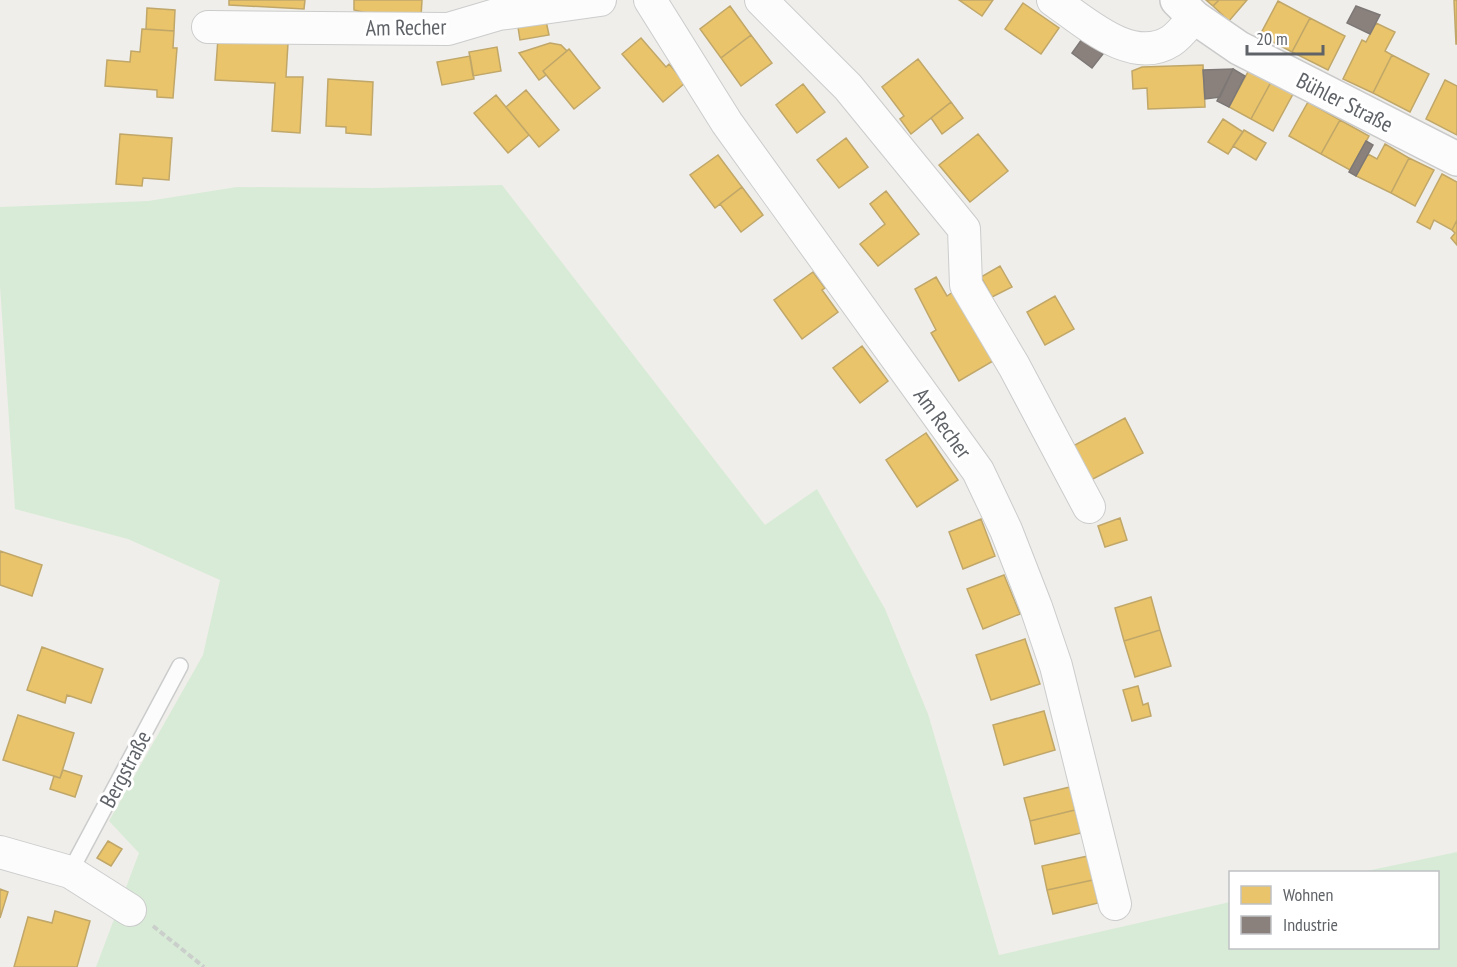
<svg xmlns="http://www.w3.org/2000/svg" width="1457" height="967" font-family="'PT Sans Narrow',sans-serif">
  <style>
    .green { fill: #d8ebd6 }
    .homes { fill: #e9c46a; stroke: #c0a769; stroke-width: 1.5 }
    .industry { fill: #8a817c; stroke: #7d7876; stroke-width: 1.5 }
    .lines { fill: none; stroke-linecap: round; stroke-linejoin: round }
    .lane-casing { stroke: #cbcccc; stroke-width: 18 }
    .street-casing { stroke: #cbcccc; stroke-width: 34 }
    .secondary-casing { stroke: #cacacb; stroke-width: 36 }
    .path { stroke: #cacfcc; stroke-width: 4; stroke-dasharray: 6 3; stroke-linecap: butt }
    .lane { stroke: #fdfcfc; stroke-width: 15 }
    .street { stroke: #fdfcfc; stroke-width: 32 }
    .secondary { stroke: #fdfcfc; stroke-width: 33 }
    .labels { text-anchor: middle; stroke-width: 6; stroke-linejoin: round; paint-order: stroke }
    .street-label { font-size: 22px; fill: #5f6368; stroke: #fff }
  </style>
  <rect width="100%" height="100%" fill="#efeeea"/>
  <path class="green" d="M502 185 765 525 817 489 885 609 928 714 999 955 1230 902V948H1438V872H1362L1457 852V967H96L139 853 109 821 203 655 220 580 128 539 15 509 0 286V207L148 201 237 187 374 188Z"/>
  <path class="homes" d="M229 0H305L304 9 229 5Z
    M354 0H422L421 17 380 16 354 10Z
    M959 0H993L982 16Z
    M1206 0H1219L1213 6Z
    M1219 0H1247L1229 21 1213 6Z
    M1454 0H1457V44H1456Z
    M1278 1 1310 18 1292 52 1260 35Z
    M1023 3 1059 28 1041 54 1005 29Z
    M730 6 751 35 721 58 700 29Z
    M147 8 175 10 174 31 146 29Z
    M1310 18 1345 36 1328 70 1292 52Z
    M546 21 549 35 520 40 518 27Z
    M1376 23 1395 32 1385 51 1392 55 1373 93 1343 79 1362 40 1366 42Z
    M142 29 174 31 173 48H177L173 98 157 97V90L105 86 107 60 130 62 131 51 140 52Z
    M751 35 772 63 741 86 721 58Z
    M218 38 288 43 286 77H303L300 133 272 131 275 83 215 80Z
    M641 38 666 67 669 64 685 83 663 102 622 54Z
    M550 43 561 45 567 51 543 71 546 75 539 80 519 53Z
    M497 47 501 71 473 76 469 52Z
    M569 49 600 88 574 109 543 71Z
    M1392 55 1429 74 1410 112 1373 93Z
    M470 56 474 79 442 85 437 62Z
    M918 59 951 102 911 134 900 119 904 116 882 87Z
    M1203 65 1205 107 1148 109 1147 88 1133 89 1132 71 1142 67Z
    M1249 70 1271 82 1251 119 1229 107Z
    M328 79 373 82 371 135 346 133V127L326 126Z
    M1445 80 1457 86V135L1426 119Z
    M1271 82 1293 94 1273 131 1251 119Z
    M803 84 825 112 797 133 776 105Z
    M526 90 559 130 539 147 506 107Z
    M496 95 529 135 508 153 474 113Z
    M951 102 963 118 942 134 931 118Z
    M1308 102 1340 120 1321 154 1289 136Z
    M1223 119 1243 132 1228 154 1208 142Z
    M1340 120 1369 136 1350 170 1321 154Z
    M1244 130 1266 143 1256 160 1233 146Z
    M120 134 172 138 169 180 143 178 142 186 116 184Z
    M978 134 1008 171 970 202 939 165Z
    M846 138 868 167 839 188 817 160Z
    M1385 144 1409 158 1391 193 1356 176 1368 154 1377 159Z
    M718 155 742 187 715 208 690 175Z
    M1409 158 1434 170 1415 206 1391 193Z
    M1442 174 1457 182V220L1452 230 1434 220 1430 229 1417 222Z
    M742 187 763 215 741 232 720 204Z
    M886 191 919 234 878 266 860 244 885 224 870 204Z
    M1457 220V245L1451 238 1455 233 1452 230Z
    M1000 266 1012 287 992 297 981 277Z
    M813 272 825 288 822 290 838 312 802 339 774 300Z
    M936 277 947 296 953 292 993 361 959 381 931 333 936 330 915 289Z
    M1055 296 1074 329 1045 345 1027 312Z
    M862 346 888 381 860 403 833 368Z
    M1125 418 1143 453 1091 480 1073 446Z
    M926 433 958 480 917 507 886 460Z
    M1120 518 1127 540 1105 547 1098 526Z
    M981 519 995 556 963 569 949 532Z
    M0 551 42 565 32 596 0 585Z
    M1004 575 1020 614 983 629 967 589Z
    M1151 597 1160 630 1124 641 1115 608Z
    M1160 630 1171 666 1135 677 1124 641Z
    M1025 639 1040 684 991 700 976 655Z
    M42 647 103 669 91 703 67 695 65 703 27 690Z
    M1138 686 1143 705 1148 703 1151 716 1132 721 1123 690Z
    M1044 711 1055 750 1004 765 993 725Z
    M18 715 74 733 60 778 3 760Z
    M63 770 82 776 75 797 50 789 54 776 60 778Z
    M1070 787 1075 810 1030 821 1024 798Z
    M1075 810 1081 833 1035 844 1030 821Z
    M108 841 122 849 111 866 97 858Z
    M1088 856 1093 880 1047 890 1042 866Z
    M1093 880 1098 903 1053 914 1047 890Z
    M0 889 8 892 0 918Z
    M55 911 90 921 77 967H14L28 917 52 923Z"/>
  <path class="industry" d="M1356 6 1380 15 1370 34 1347 23Z
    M1082 39 1103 54 1092 68 1072 53Z
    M1233 69 1245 76 1229 107 1217 101Z
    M1233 69 1220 97 1205 99 1203 70Z
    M1366 141 1373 145 1356 176 1349 172Z"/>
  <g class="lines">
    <g class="lane-casing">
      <path id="lane" d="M70 872 180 666"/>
    </g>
    <g class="street-casing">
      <path id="street" d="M650 0 727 123 978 471 1006 530 1036 607 1056 666 1115 904
        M761 0 848 87 964 229 966 285 1014 366 1089 507
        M1053 0C1085 22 1132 66 1171 41 1180 35 1187 25 1194 17
        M208 27 448 29 499 14 600 0
        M0 852 70 872 130 910"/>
    </g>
    <g class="secondary-casing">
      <path id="secondary" d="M1177 0 1194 17 1239 48 1457 159"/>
    </g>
    <path class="path" d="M153 926 204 967"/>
    <use href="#lane" class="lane"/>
    <use href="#street" class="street"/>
    <use href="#secondary" class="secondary"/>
  </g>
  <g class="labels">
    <g class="street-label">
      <text transform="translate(406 27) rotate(-1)" y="8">Am Recher</text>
      <text transform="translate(1345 102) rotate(27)" y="8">Bühler Straße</text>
      <text transform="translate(943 423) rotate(54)" y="8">Am Recher</text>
      <text transform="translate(125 769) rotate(-62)" y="8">Bergstraße</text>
    </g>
  </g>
  <rect x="1229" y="871" width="210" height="78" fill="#ffffff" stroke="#bfc1c3" stroke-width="1.5"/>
  <rect x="1241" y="886" width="30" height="18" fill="#e9c46a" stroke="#bfc1c3" stroke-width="1.5"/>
  <text x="1283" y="901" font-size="18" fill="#5f6368">Wohnen</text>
  <rect x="1241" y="916" width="30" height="18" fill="#8a817c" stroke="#bfc1c3" stroke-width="1.5"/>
  <text x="1283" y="931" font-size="18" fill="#5f6368">Industrie</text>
  <path d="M1247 45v9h76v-9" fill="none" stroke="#5f6368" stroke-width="3"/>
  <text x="1256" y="45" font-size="18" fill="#5f6368" stroke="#ffffff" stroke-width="4.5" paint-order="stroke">20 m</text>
</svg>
